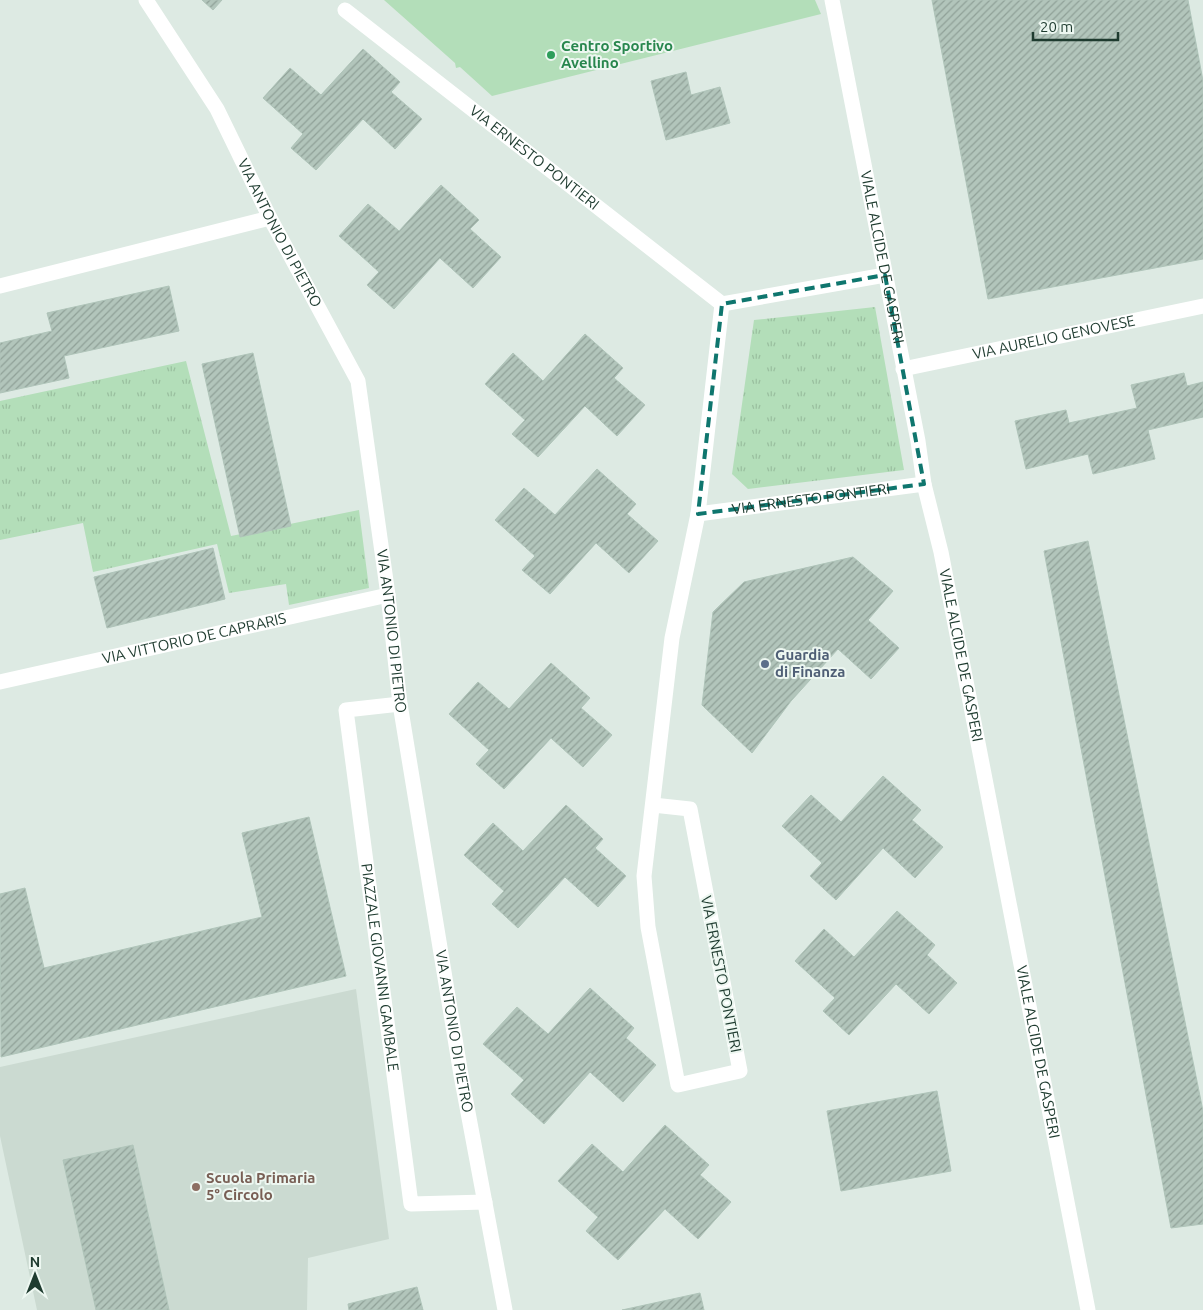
<svg xmlns="http://www.w3.org/2000/svg" width="1203" height="1310" font-family="Ubuntu,sans-serif">
  <style>
    .built { fill: #cbdad1 }
    .grass { fill: url(#grass-tufts) }
    .pitch { fill: #b3deb9 }
    .building { fill: url(#building-hatch); stroke: #afc4b9 }
    .lines { fill: none; stroke-linecap: round; stroke-linejoin: round }
    .street { stroke: #fff; stroke-width: 15 }
    .marked { fill: none; stroke: #0f766e; stroke-width: 4; stroke-dasharray: 10 6; stroke-linejoin: round }
    .leisure-dot { fill: #2e9e5b; stroke: #edf7f1; stroke-width: 2 }
    .service-dot { fill: #5c6f8a; stroke: #edf7f1; stroke-width: 2 }
    .education-dot { fill: #8d6e63; stroke: #edf7f1; stroke-width: 2 }
    .labels { text-anchor: middle; stroke-width: 4; stroke-linejoin: round; paint-order: stroke }
    .leisure-label { font-size: 15px; font-weight: bold; fill: #27864d; stroke: #edf7f1; text-anchor: start }
    .street-label { font-size: 15px; fill: #1e3b2f; stroke: #edf7f1 }
    .service-label { font-size: 15px; font-weight: bold; fill: #4e5e75; stroke: #edf7f1; text-anchor: start }
    .education-label { font-size: 15px; font-weight: bold; fill: #785e54; stroke: #edf7f1; text-anchor: start }
  </style>
  <defs>
    <pattern id="grass-tufts" width="24" height="20" patternUnits="userSpaceOnUse" patternTransform="scale(1.25)"><rect width="24" height="20" fill="#b3deb9"/><path d="M3 7l-1-3M5 7V3M7 7l1-3M15 17l-1-3M17 17v-4M19 17l1-3" fill="none" stroke="#9abf9f"/></pattern>
    <pattern id="building-hatch" width="6" height="6" patternUnits="userSpaceOnUse" patternTransform="scale(1.25)"><rect width="6" height="6" fill="#b2c5bb"/><path d="M-1 1l2-2M0 6l6-6M5 7l2-2" fill="none" stroke="#90a198"/></pattern>
  </defs>
  <rect width="100%" height="100%" fill="#ddeae3"/>
  <path class="built" d="M356 989 389 1239 308 1258 307 1310H37L0 1136V1067Z"/>
  <path class="grass" d="M875 307 904 470 748 489 732 474 754 320Z
    M186 361 231 536 359 510 369 588 289 605 286 584 229 593 217 544 93 572 83 523 0 540V401Z"/>
  <path class="pitch" d="M384 0H815L821 14 492 96 460 67 456 68 455 63Z"/>
  <path class="building" d="M202 0H222L213 10Z
    M932 0H1188L1203 81V259L988 299Z
    M363 49 400 82 391 92 422 119 395 149 363 119 316 170 291 148 303 134 263 98 290 68 321 95Z
    M686 72 691 95 720 87 730 123 666 140 651 81Z
    M441 185 479 220 470 229 501 257 473 288 440 258 394 309 367 285 379 272 339 236 368 204 399 231Z
    M169 286 179 331 64 356 69 378 0 393V343L52 331 47 313Z
    M585 334 623 368 614 378 645 405 617 436 585 406 538 457 512 434 525 420 485 384 513 353 543 381Z
    M253 353 291 526 240 537 202 364Z
    M1184 373 1187 386 1203 382V417L1148 430 1155 459 1093 474 1088 454 1026 469 1015 421 1066 410 1069 423 1137 408 1131 385Z
    M597 469 636 504 627 514 658 541 629 573 596 543 550 594 522 570 535 556 495 520 524 488 555 515Z
    M1088 541 1203 1111V1224L1171 1228 1044 551Z
    M213 548 225 599 107 628 94 577Z
    M853 557 893 591 868 620 899 648 871 679 838 649 791 701 752 753 702 705 713 612 744 582Z
    M551 663 590 698 581 708 612 735 583 767 551 738 504 789 476 764 489 750 449 714 478 682 509 709Z
    M883 776 921 810 912 820 943 847 915 878 883 848 836 900 810 876 822 863 782 826 811 795 841 822Z
    M566 805 603 839 595 848 626 876 598 907 565 877 518 928 492 904 504 891 464 855 493 823 523 851Z
    M309 817 346 976 1 1057 0 894 25 888 44 968 262 917 242 833Z
    M897 911 935 945 927 955 957 983 929 1014 896 984 849 1035 823 1011 835 998 795 961 824 929 854 957Z
    M590 988 634 1028 626 1038 656 1065 623 1102 590 1072 544 1124 511 1094 524 1080 483 1044 517 1007 548 1034Z
    M937 1091 951 1171 841 1191 827 1111Z
    M665 1125 709 1165 700 1175 731 1202 698 1239 665 1209 618 1260 586 1231 598 1217 558 1181 592 1144 623 1172Z
    M133 1145 169 1310H96L63 1160Z
    M417 1287 423 1310H349L348 1304Z
    M700 1293 704 1310H622Z"/>
  <g class="lines">
    <g class="street">
      <path id="s1" d="M146 0 217 109 270 218 358 381 388 595 400 704 461 1075 505 1310"/>
      <path id="s2" d="M832 0 918 441 924 484 941 552 1088 1310"/>
      <path id="s3" d="M345 10 722 304 698 514 672 638 644 876 648 927 678 1085 740 1071 690 809 653 805"/>
      <path d="M0 286 270 218"/>
      <path d="M722 304 885 275"/>
      <path id="s4" d="M903 369 1203 306"/>
      <path id="s5" d="M698 514 924 484"/>
      <path id="s6" d="M0 682 388 595"/>
      <path id="s7" d="M400 704 346 710 411 1204 485 1202"/>
    </g>
  </g>
  <path class="marked" d="M885 275 924 484 698 514 722 304Z"/>
  <circle class="leisure-dot" cx="551" cy="55" r="5"/>
  <circle class="service-dot" cx="765" cy="664" r="5"/>
  <circle class="education-dot" cx="196" cy="1187" r="5"/>
  <g class="labels">
    <g class="leisure-label">
      <text x="561" y="51">Centro Sportivo<tspan x="561" dy="17">Avellino</tspan></text>
    </g>
    <g class="street-label">
      <text dy="5" stroke="none"><textPath href="#s3" startOffset="240">VIA ERNESTO PONTIERI</textPath></text>
      <text dy="5" stroke="none"><textPath href="#s1" startOffset="269">VIA ANTONIO DI PIETRO</textPath></text>
      <text dy="5" stroke="none"><textPath href="#s2" startOffset="262">VIALE ALCIDE DE GASPERI</textPath></text>
      <text dy="5" stroke="none"><textPath href="#s4" startOffset="154">VIA AURELIO GENOVESE</textPath></text>
      <text dy="5" stroke="none"><textPath href="#s5" startOffset="114">VIA ERNESTO PONTIERI</textPath></text>
      <text dy="5" stroke="none"><textPath href="#s1" startOffset="689">VIA ANTONIO DI PIETRO</textPath></text>
      <text dy="5" stroke="none"><textPath href="#s6" startOffset="199">VIA VITTORIO DE CAPRARIS</textPath></text>
      <text dy="5" stroke="none"><textPath href="#s2" startOffset="668">VIALE ALCIDE DE GASPERI</textPath></text>
      <text dy="5" stroke="none"><textPath href="#s7" startOffset="314">PIAZZALE GIOVANNI GAMBALE</textPath></text>
      <text transform="translate(721 974) rotate(79)" y="5">VIA ERNESTO PONTIERI</text>
      <text dy="5" stroke="none"><textPath href="#s1" startOffset="1094">VIA ANTONIO DI PIETRO</textPath></text>
      <text dy="5" stroke="none"><textPath href="#s2" startOffset="1072">VIALE ALCIDE DE GASPERI</textPath></text>
    </g>
    <g class="service-label">
      <text x="775" y="660">Guardia<tspan x="775" dy="17">di Finanza</tspan></text>
    </g>
    <g class="education-label">
      <text x="206" y="1183">Scuola Primaria<tspan x="206" dy="17">5° Circolo</tspan></text>
    </g>
  </g>
  <g transform="translate(35 1275)" stroke="#edf7f1" stroke-width="4" paint-order="stroke">
  <path d="M0-4L9 19L0 12L-9 19Z" fill="#1e3b2f"/>
  <text y="-8" font-size="14" font-weight="bold" text-anchor="middle" fill="#1e3b2f">N</text>
  </g>
  <path d="M1033 32v8h85v-8" fill="none" stroke="#1e3b2f" stroke-width="2.5"/>
  <text x="1040" y="32" font-size="15" fill="#1e3b2f" stroke="#edf7f1" stroke-width="4" paint-order="stroke">20 m</text>
</svg>
